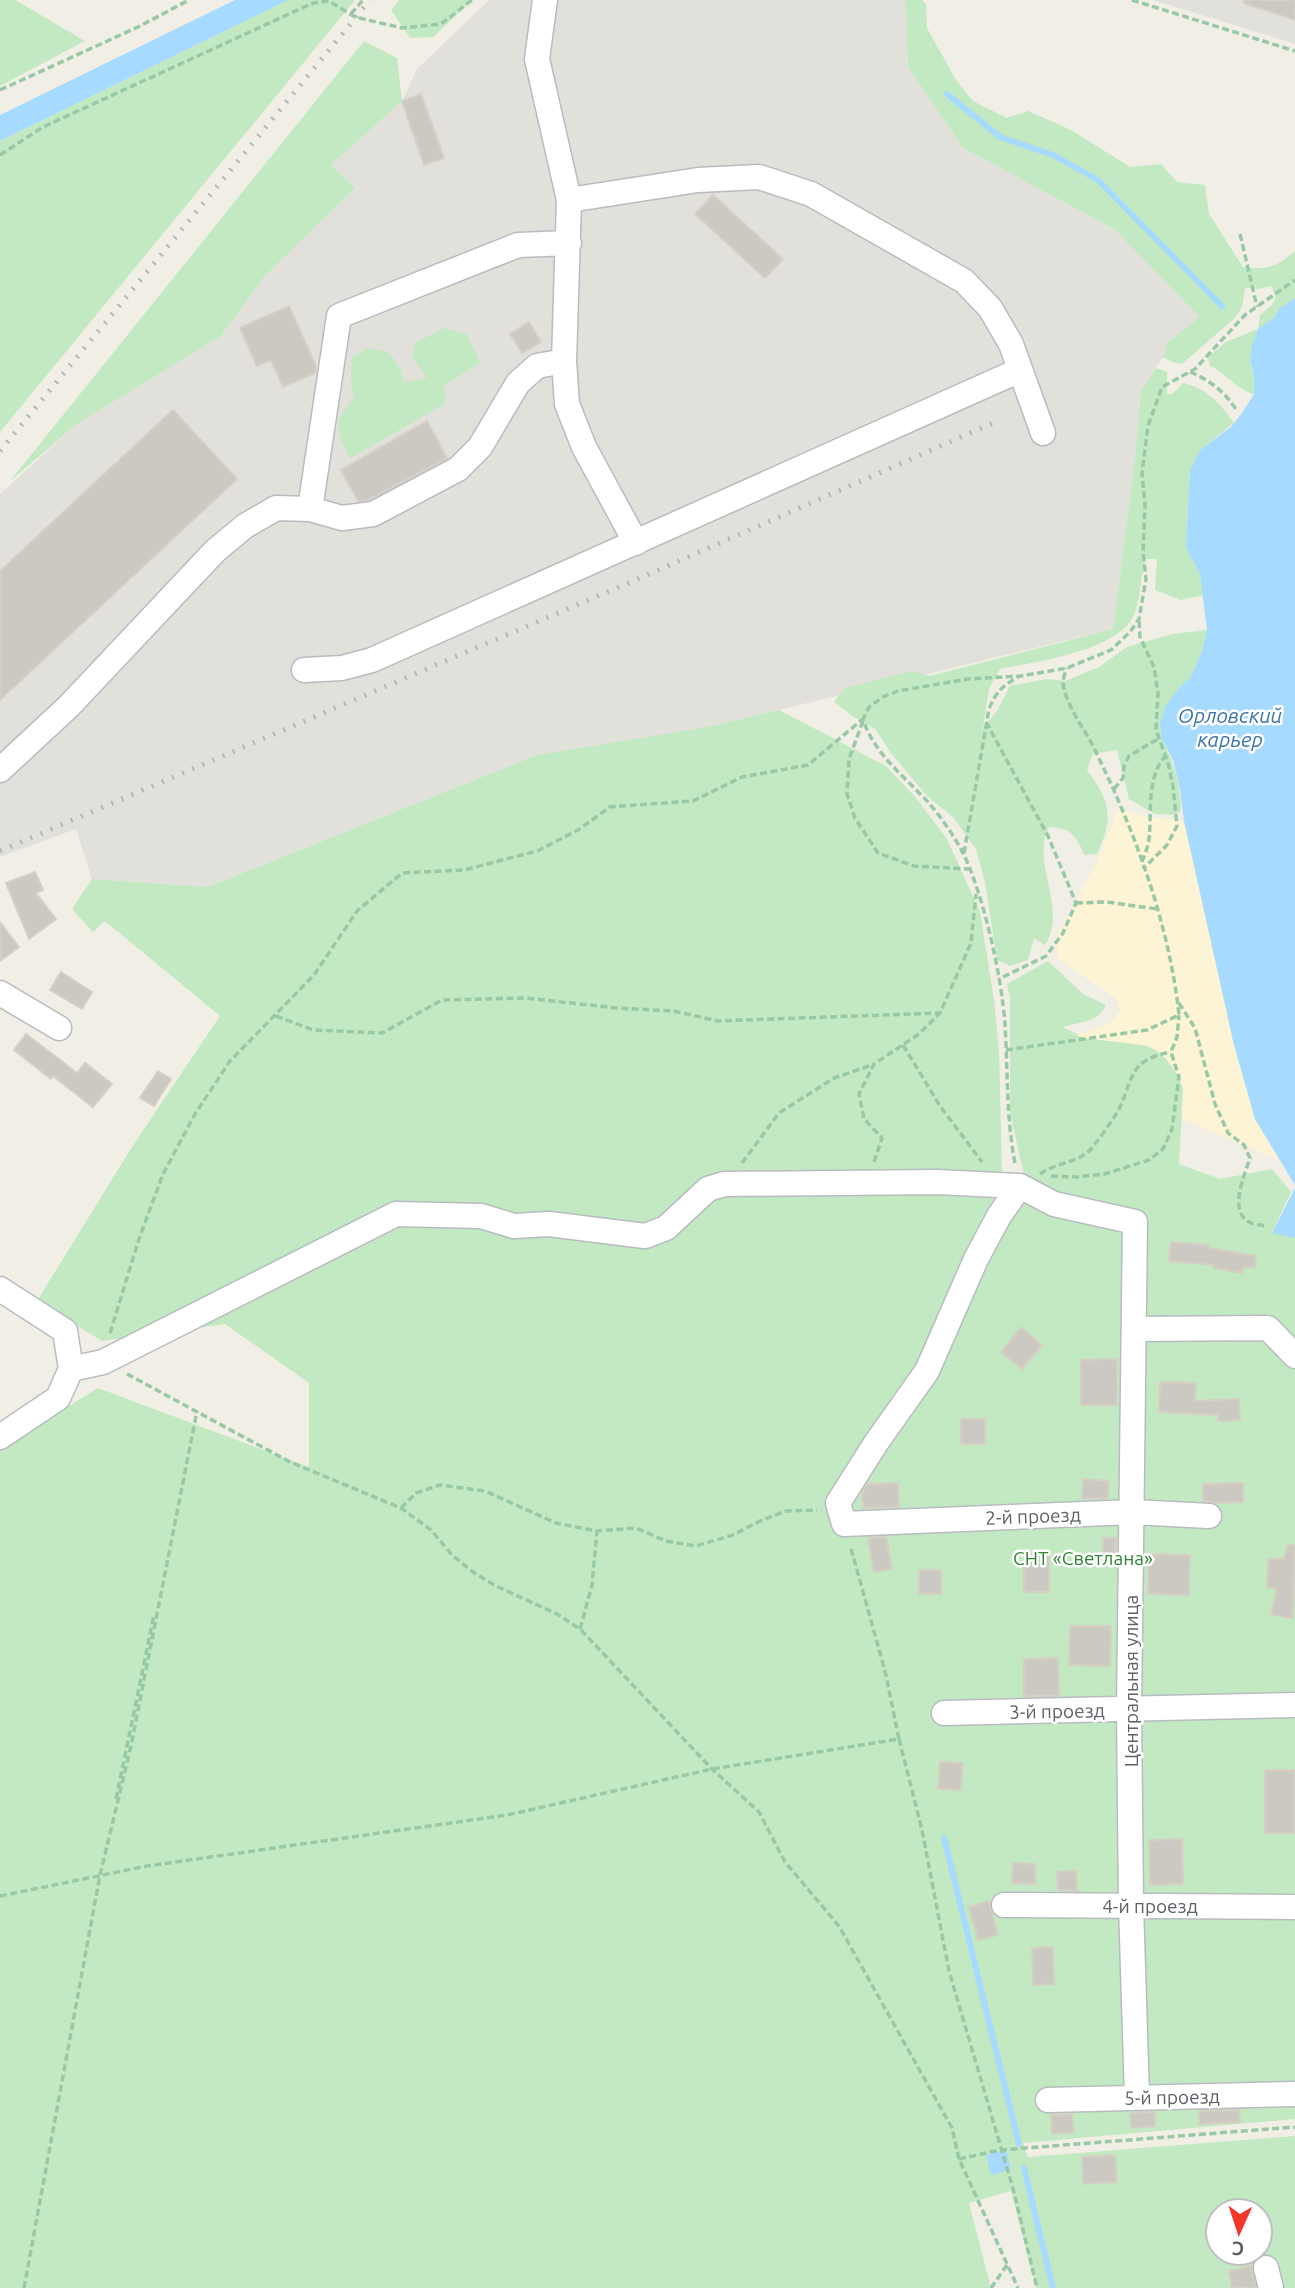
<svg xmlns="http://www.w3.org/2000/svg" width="1295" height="2288" font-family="Ubuntu,sans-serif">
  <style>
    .industrial { fill: #e1e0da }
    .green { fill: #c2e9c1; fill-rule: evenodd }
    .sand { fill: #fdf3d5 }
    .water { fill: #a7daff }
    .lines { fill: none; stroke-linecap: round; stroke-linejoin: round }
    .stream { stroke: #a7daff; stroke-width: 6 }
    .building { fill: #ccc9c3; stroke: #d6d0c4; stroke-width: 2 }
    .minor-casing { stroke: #b8bcc0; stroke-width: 27 }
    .path { stroke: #99c8a6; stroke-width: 3.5; stroke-dasharray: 7 3.5; stroke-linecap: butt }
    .minor { stroke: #fff; stroke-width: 24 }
    .rail { stroke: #b5b6b7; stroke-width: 5; stroke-dasharray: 2 9; stroke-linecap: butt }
    .labels { text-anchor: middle; stroke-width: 5; stroke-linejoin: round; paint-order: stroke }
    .street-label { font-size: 19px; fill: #5d6267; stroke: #fff }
    .park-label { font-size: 19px; fill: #308332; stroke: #fff }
    .water-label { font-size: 21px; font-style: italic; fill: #3b74ae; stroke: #fff }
  </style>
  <rect width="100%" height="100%" fill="#f1eee6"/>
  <path class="industrial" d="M489 0H905L908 67 963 148 1114 229 1201 317 1168 342 1163 357 1141 391 1135 458 1113 629 712 726 537 755 208 887 92 879 76 829 0 857V494L77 424 221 336 264 277 355 188 331 165 402 101 417 69Z
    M1153 0H1295V44Z"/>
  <path class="green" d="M0 0H15L85 41 0 86Z
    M288 0H355L0 432V141Z
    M399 0H472L433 37 410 38 391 10Z
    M905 0H922L926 4 927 28 956 80 973 101 1007 118 1028 111 1071 130 1130 167 1161 164 1177 182 1205 185 1209 214 1243 267C1267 270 1277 267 1295 251V298C1279 307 1253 342 1250 360 1250 365 1253 372 1254 377 1254 382 1254 388 1254 394 1236 389 1226 373 1210 366L1208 357 1226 342 1258 329 1260 315 1272 305 1276 297 1271 286 1259 289 1245 288 1242 307 1235 318 1182 364 1172 362 1163 357 1168 342 1200 317 1114 229 963 148 908 67Z
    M364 41 397 58 402 101 331 165 355 188 264 277 221 336 77 424 10 481Z
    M444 328 467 334 480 363 444 385 445 404 350 458C336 430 332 423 354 398L351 377 352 357 368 348 389 352 401 370 404 382 427 378 413 358 415 343Z
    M1156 368 1167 372V394H1172L1183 383C1206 388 1221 404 1234 423L1201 449 1190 469 1186 548 1200 574 1203 595 1181 600 1155 590 1157 559H1146C1139 578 1142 604 1130 622 1108 652 1035 662 1000 669L989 689 983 728 997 711 1010 686 1047 679 1065 681 1099 667 1127 647 1172 634 1207 630 1201 654 1190 678 1177 690 1162 739C1174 762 1180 784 1181 810L1176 815 1155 814 1129 799 1117 750 1093 754 1087 770C1111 802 1114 818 1097 854L1085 855C1075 836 1072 828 1049 827 1047 832 1044 838 1044 843 1040 876 1065 913 1045 945L1034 938 1028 960 1010 966 997 960 985 882 976 849 953 817 927 796 891 753 875 729 854 717 834 702 845 688 911 671 930 676 1113 629 1135 458 1141 391Z
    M779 710 886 766 916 798 947 839 980 912 994 1000 999 1050 1003 1214 1030 1202 1010 1112V998L1007 984 1048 961 1083 994 1106 1005C1097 1024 1080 1021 1063 1027 1112 1056 1158 1020 1183 1088L1179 1164 1220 1179 1272 1169 1291 1192 1272 1232 1295 1238V2119L1023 2143 1028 2157 1295 2136V2288H1036L1011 2191 969 2203 991 2288H0V1449L98 1388 309 1467V1383L225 1324 102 1341 37 1301 132 1147 220 1016 105 921 93 932 72 909 92 879 208 887 537 755 712 726ZM1218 2211H1260V2253H1218Z"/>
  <path class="sand" d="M1117 809 1148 817 1184 821 1234 1045 1255 1119 1279 1160 1182 1119 1183 1088 1179 1077 1163 1054 1151 1046 1084 1038 1076 1035 1111 1023 1120 1010 1117 999 1058 959 1055 940 1100 856Z"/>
  <path class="water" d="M235 0H288L0 141V115Z
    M1295 298V1185L1255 1119 1234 1045 1184 821 1180 790 1173 760 1162 739 1160 724 1165 707 1177 690 1190 678 1201 654 1207 630 1200 574 1186 548 1190 469 1201 449 1231 427 1242 413 1254 394V376L1250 361 1252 345 1258 329 1275 317 1280 308Z
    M1295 1188V1238L1272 1233Z
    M1006 2149 1011 2170 991 2175 986 2155Z"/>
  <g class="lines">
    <path class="stream" d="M947 94 1000 137 1053 155 1098 180 1222 306
      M944 1838 1019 2144
      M1024 2168 1053 2288"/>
  </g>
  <path class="building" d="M1244 0H1295V20L1244 3Z
    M421 94 444 158 424 165 402 101Z
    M713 195 783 259 765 278 695 214Z
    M289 306 316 366 315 373 283 387 271 360 257 366 240 328Z
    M529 322 541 342 522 353 510 334Z
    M173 410 237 479 0 700V571Z
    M427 421 447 458 368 500 358 501 341 470Z
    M35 872 43 890 36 893 56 919 29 939 6 883Z
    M0 922 19 947 0 961Z
    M61 972 92 992 82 1009 50 990Z
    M26 1034 77 1073 85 1063 112 1084 93 1107 53 1076 51 1079 14 1050Z
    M158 1071 171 1079 154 1106 140 1098Z
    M1171 1242 1209 1245V1248L1256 1256 1255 1268 1243 1267 1242 1273 1214 1268V1265L1169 1261Z
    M1021 1327 1042 1345 1022 1369 1001 1352Z
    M1117 1359V1405H1081V1360Z
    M1160 1382 1196 1383 1195 1401 1239 1399 1240 1420 1218 1421V1415L1159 1412Z
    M961 1419H985V1444H961Z
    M1083 1479 1109 1481 1108 1498 1082 1499Z
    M898 1483 899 1507 863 1508 862 1493 867 1484Z
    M1243 1483V1502L1216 1503 1203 1501V1484Z
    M886 1537 892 1569 874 1572 868 1538Z
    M1103 1538H1116V1563H1103Z
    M1288 1544 1295 1545 1293 1619 1271 1614 1277 1588H1267L1268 1559H1284Z
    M1049 1554V1592H1024V1555Z
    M1149 1554 1190 1555 1189 1595 1148 1594Z
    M919 1570H941V1594H919Z
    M1070 1626H1111L1110 1666 1069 1665Z
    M1058 1658 1059 1696H1024V1659Z
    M940 1762 963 1763 961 1790 938 1789Z
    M1265 1770H1295V1833H1265Z
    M1182 1839 1183 1884 1150 1885 1149 1840Z
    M1013 1863 1035 1864V1884L1012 1883Z
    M1076 1871 1077 1891 1058 1890 1057 1872Z
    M989 1901 998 1935 978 1940 969 1907Z
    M1053 1947 1054 1984 1033 1985 1032 1948Z
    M1239 2110 1240 2122 1199 2124V2111Z
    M1155 2112V2126L1131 2128 1130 2113Z
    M1072 2114 1074 2132 1052 2134 1051 2115Z
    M1115 2155 1117 2182 1083 2184 1082 2157Z
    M1252 2266 1256 2288H1232L1229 2271Z"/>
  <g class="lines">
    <g class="minor-casing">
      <path id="minor" d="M545 0 537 59 569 200 564 361 567 404 584 447 636 543
        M569 200 698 180 759 177 811 194 964 281 990 308 1011 344 1043 433
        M310 509 339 316 518 245 569 243
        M304 670 342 668 372 660 1020 370
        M0 770 69 706 215 551 245 526 276 508 310 509 342 518 373 514 458 469 480 447 518 383 537 366 564 361
        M0 993 59 1028
        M1020 1186 999 1216 976 1259 927 1371 876 1443 838 1503 844 1524 1133 1512 1209 1516
        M0 1289 65 1331 71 1369 58 1398 0 1437
        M1134 1329 1268 1328 1295 1356
        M71 1369 103 1362 396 1214 481 1216 514 1226 549 1224 645 1236 666 1228 708 1189 724 1184 937 1182 1020 1186 1054 1204 1135 1222 1129 1709 1131 1905 1137 2097
        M944 1713 1295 1705
        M1004 1905 1295 1907
        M1048 2100 1295 2094
        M1266 2268 1271 2288"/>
    </g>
    <path class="path" d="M1132 0 1295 51
      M351 14 363 0
      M0 90 138 27 189 0
      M0 155 43 127 313 3 329 1 355 17 402 28 441 24 472 0
      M1240 234 1257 307
      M1190 372C1210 380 1226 393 1237 411
      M1139 621 1140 637 1154 667 1158 693 1156 730 1168 763 1173 786 1177 826 1167 845 1143 869
      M863 721 849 759 847 794 855 818 878 853 914 866 969 869
      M986 722 1048 836 1076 903 1063 933 1046 956 999 979
      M1114 789 1123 778 1124 766 1129 756 1158 739
      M964 853 989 709C996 692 1002 686 1018 677
      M1142 862C1145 854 1148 847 1149 839 1152 812 1146 779 1165 756
      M1076 903 1107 902 1157 909
      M1179 1003 1195 1028 1215 1104 1228 1133 1244 1145 1250 1158C1245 1174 1228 1211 1249 1222 1254 1225 1261 1225 1266 1226
      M276 1016 313 1030 382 1033 442 1000 526 998 616 1008 674 1011 718 1021 940 1013
      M903 1045 940 1106 982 1162
      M1006 1050 1147 1030 1179 1015C1169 922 1134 829 1093 746 1083 727 1066 705 1063 683 1063 679 1065 672 1067 668
      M874 1162 882 1138 864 1119 859 1094 874 1064 919 1034 940 1013 971 943 976 894
      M742 1163 779 1113 834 1078 872 1065
      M1015 1163C1006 1118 1008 1071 1005 1025 1002 978 984 897 964 855 955 837 941 817 928 802 904 776 874 754 863 719L869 707 883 697 898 691 968 679 1021 676 1067 668 1111 650 1130 632 1139 619 1146 579 1143 552 1145 504 1142 473 1148 426 1162 387 1195 369 1245 315 1295 280
      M1040 1174C1055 1163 1076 1163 1089 1151 1096 1144 1116 1116 1120 1107 1134 1075 1130 1060 1171 1052
      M1051 1176 1076 1177 1105 1174 1149 1160 1163 1149 1172 1129 1179 1077 1171 1052 1177 1037 1179 1015
      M110 1333 139 1239 163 1174 195 1114 230 1061 314 975 357 911 402 873 464 870 537 851 578 830 610 807 693 801 742 777 808 765 863 719
      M127 1374 290 1462 401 1508 431 1530 453 1556 473 1572 494 1585 557 1614 580 1629 712 1769 759 1812 785 1862 839 1926 952 2128 959 2159 1018 2288
      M401 1508 416 1493 440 1485 485 1491 556 1523 597 1531 636 1528 666 1541 696 1546 733 1535 760 1521 786 1511 817 1510
      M580 1629 592 1585 597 1531
      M899 1739 922 1830 949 1971 1014 2192 1037 2288
      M116 1799 154 1615
      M0 1896 147 1866 507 1815 712 1769 899 1739 885 1671 850 1545
      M959 2159 1000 2150 1295 2127
      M24 2288 100 1875 131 1746 197 1411
      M991 2288 1007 2265"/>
    <use href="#minor" class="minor"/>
    <path class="rail" d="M0 451 370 0
      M0 851 647 575 993 423"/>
  </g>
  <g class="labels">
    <g class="street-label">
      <text transform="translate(1033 1516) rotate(-2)" y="7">2-й проезд</text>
      <text transform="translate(1131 1681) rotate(-90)" y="7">Центральная улица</text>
      <text transform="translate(1057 1711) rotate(-1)" y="7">3-й проезд</text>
      <text x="1150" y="1913">4-й проезд</text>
      <text transform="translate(1172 2097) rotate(-1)" y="7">5-й проезд</text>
    </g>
    <g class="park-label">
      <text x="1083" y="1565">СНТ «Светлана»</text>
    </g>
    <g class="water-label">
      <text x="1230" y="723">Орловский<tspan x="1230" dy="24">карьер</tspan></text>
    </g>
  </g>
  <g transform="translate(1239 2232) rotate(183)"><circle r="33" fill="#ffffff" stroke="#bec0c2" stroke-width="2"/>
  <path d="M0-5L12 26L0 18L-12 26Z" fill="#f3362a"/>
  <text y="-10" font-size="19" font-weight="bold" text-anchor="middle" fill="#5d6267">С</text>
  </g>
</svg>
